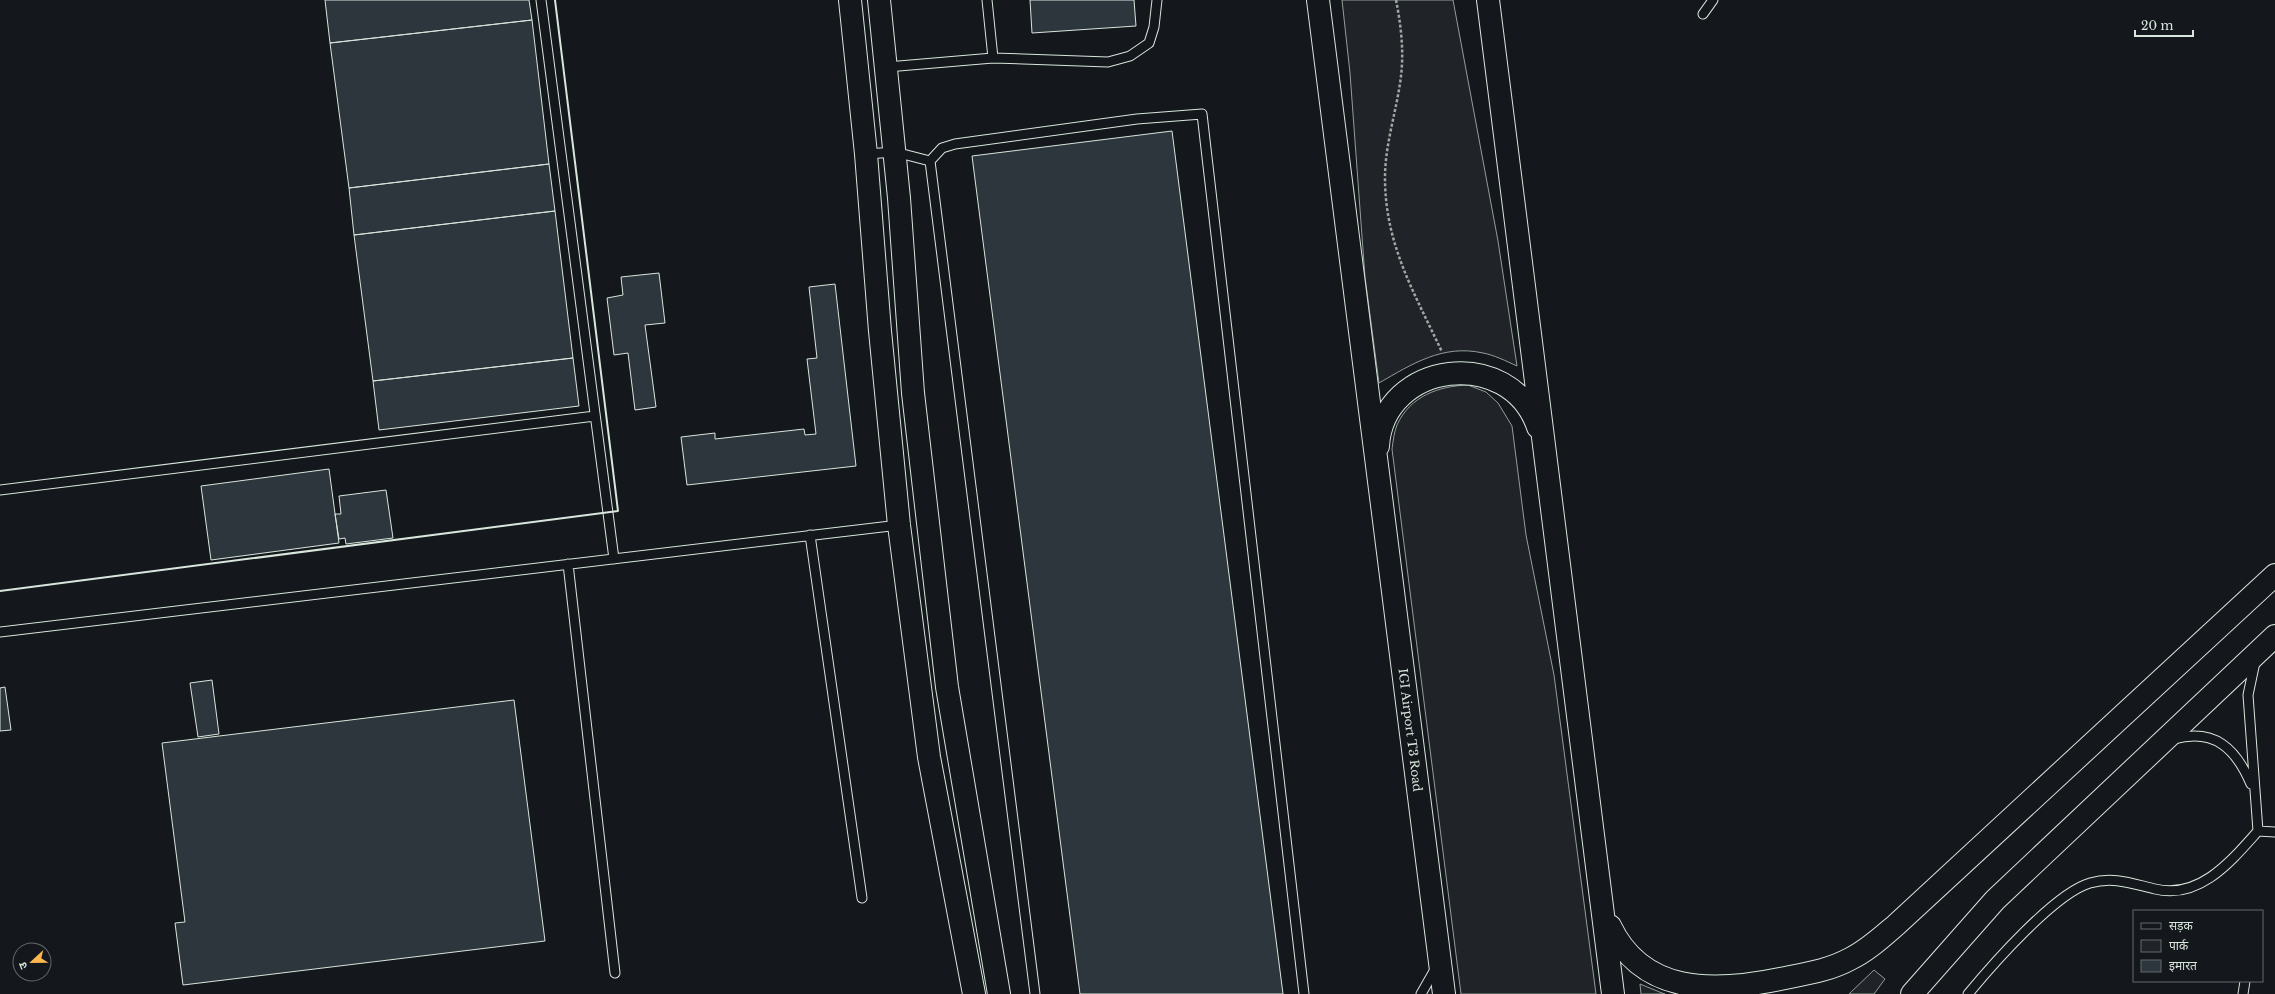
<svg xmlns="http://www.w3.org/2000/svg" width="2275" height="994" font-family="'Libre Baskerville','Noto Sans Devanagari',serif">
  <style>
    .green { fill: #202428; stroke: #939e99 }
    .building { fill: #2c363c; stroke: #d8e6dc }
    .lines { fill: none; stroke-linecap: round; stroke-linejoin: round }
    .lane-casing { stroke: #d8e6dc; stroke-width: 11 }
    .secondary-casing { stroke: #d8e6dc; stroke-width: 24 }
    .path { stroke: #9da8a2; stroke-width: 2.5; stroke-dasharray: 3 2; stroke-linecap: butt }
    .lane { stroke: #14181c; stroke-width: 9 }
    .secondary { stroke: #14181c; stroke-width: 22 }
    .wall { stroke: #d8e6dc; stroke-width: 2 }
    .labels { text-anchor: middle; stroke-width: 3; stroke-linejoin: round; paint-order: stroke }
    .street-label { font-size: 12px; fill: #d8e6dc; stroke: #14181c }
  </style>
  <rect width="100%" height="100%" fill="#14181c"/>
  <path class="green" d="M1342 0H1453L1498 241 1517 366C1506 361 1494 355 1483 353 1443 344 1412 364 1379 383L1365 277 1350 73Z
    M1468 385 1486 392 1498 403 1512 426 1526 535 1554 675 1596 994H1461L1392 449C1393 442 1394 432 1397 425 1410 396 1439 386 1468 385Z
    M1874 970 1885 979 1874 994H1849Z
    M1640 984 1662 993 1665 994H1641Z"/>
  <path class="building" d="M325 0H529L532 20 330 43Z
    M1030 0H1134L1136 26 1032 33Z
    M532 20 549 164 349 188 330 43Z
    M1172 131 1283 994H1080L972 156Z
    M549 164 555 211 354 235 349 188Z
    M555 211 573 358 373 381 354 235Z
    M659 273 665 323 645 325 656 407 635 410 628 353 614 355 607 298 623 295 621 277Z
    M835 284 856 466 687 485 681 437 715 433V439L804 429 805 435 816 434 807 359 817 358 809 287Z
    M573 358 579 406 379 430 373 381Z
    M329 469 339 543 211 560 201 486Z
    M386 490 393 538 346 544 345 538 339 539 335 514H341L339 496Z
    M212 680 219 734 198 737 190 683Z
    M5 687 11 730 0 731V688Z
    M514 700 545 941 183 985 175 923 185 922 162 743Z"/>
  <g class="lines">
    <g class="lane-casing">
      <path id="lane" d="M541 0 614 559
        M987 0 993 58
        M1703 14 1713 0
        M887 67 993 58 1108 62 1130 56 1149 43 1154 27 1157 0
        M866 154 895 152 930 161
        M0 490 595 416
        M810 535 862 898
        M568 564 615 973
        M0 632 899 525
        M2174 739C2215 728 2236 749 2251 784
        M2258 831 2275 832
        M1035 994 930 161 942 148 955 144 1137 119 1202 114 1304 994
        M1421 994 1437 966
        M1968 994C1992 965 2055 893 2090 883 2114 876 2133 884 2155 889 2200 900 2232 860 2258 831L2248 695 2255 662
        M2243 994 2245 981"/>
    </g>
    <g class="secondary-casing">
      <path id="secondary" d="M850 0 866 154 880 331 899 525 929 757 974 994
        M879 0 899 198 913 393 947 687 999 994
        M1318 0 1444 994
        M1488 0 1613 994
        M1378 446C1383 361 1510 345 1538 427
        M1610 926C1642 994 1712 993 1780 979 1804 974 1828 971 1850 959 1867 951 1882 937 1896 925L2275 575
        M1912 994 1995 900 2275 636"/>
    </g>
    <path class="path" d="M1396 0C1401 25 1404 51 1401 76 1397 110 1385 143 1385 178 1385 245 1415 294 1442 352"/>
    <use href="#lane" class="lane"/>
    <use href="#secondary" class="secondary"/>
    <path class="wall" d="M0 591 618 511 555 0"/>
  </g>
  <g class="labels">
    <g class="street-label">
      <text transform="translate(1410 730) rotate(83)" y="4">IGI Airport T3 Road</text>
    </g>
  </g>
  <rect x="2133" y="910" width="130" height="72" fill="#14181c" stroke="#626a69"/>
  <rect x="2141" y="923" width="20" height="6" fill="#14181c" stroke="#626a69"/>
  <text x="2169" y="930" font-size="12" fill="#d8e6dc">सड़क</text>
  <rect x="2141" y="940" width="20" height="12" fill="#202428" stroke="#626a69"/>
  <text x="2169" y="950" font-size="12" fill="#d8e6dc">पार्क</text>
  <rect x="2141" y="960" width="20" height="12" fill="#2c363c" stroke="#626a69"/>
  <text x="2169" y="970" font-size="12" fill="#d8e6dc">इमारत</text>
  <g transform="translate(32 962) rotate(248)"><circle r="19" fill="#14181c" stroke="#626a69"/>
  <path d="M0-3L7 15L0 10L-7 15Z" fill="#ffb74d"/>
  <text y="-6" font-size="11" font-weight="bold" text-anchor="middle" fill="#d8e6dc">उ</text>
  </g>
  <path d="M2135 30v6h58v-6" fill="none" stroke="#d8e6dc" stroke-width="2"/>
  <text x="2141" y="30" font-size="12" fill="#d8e6dc" stroke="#14181c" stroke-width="3" paint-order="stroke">20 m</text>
</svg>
